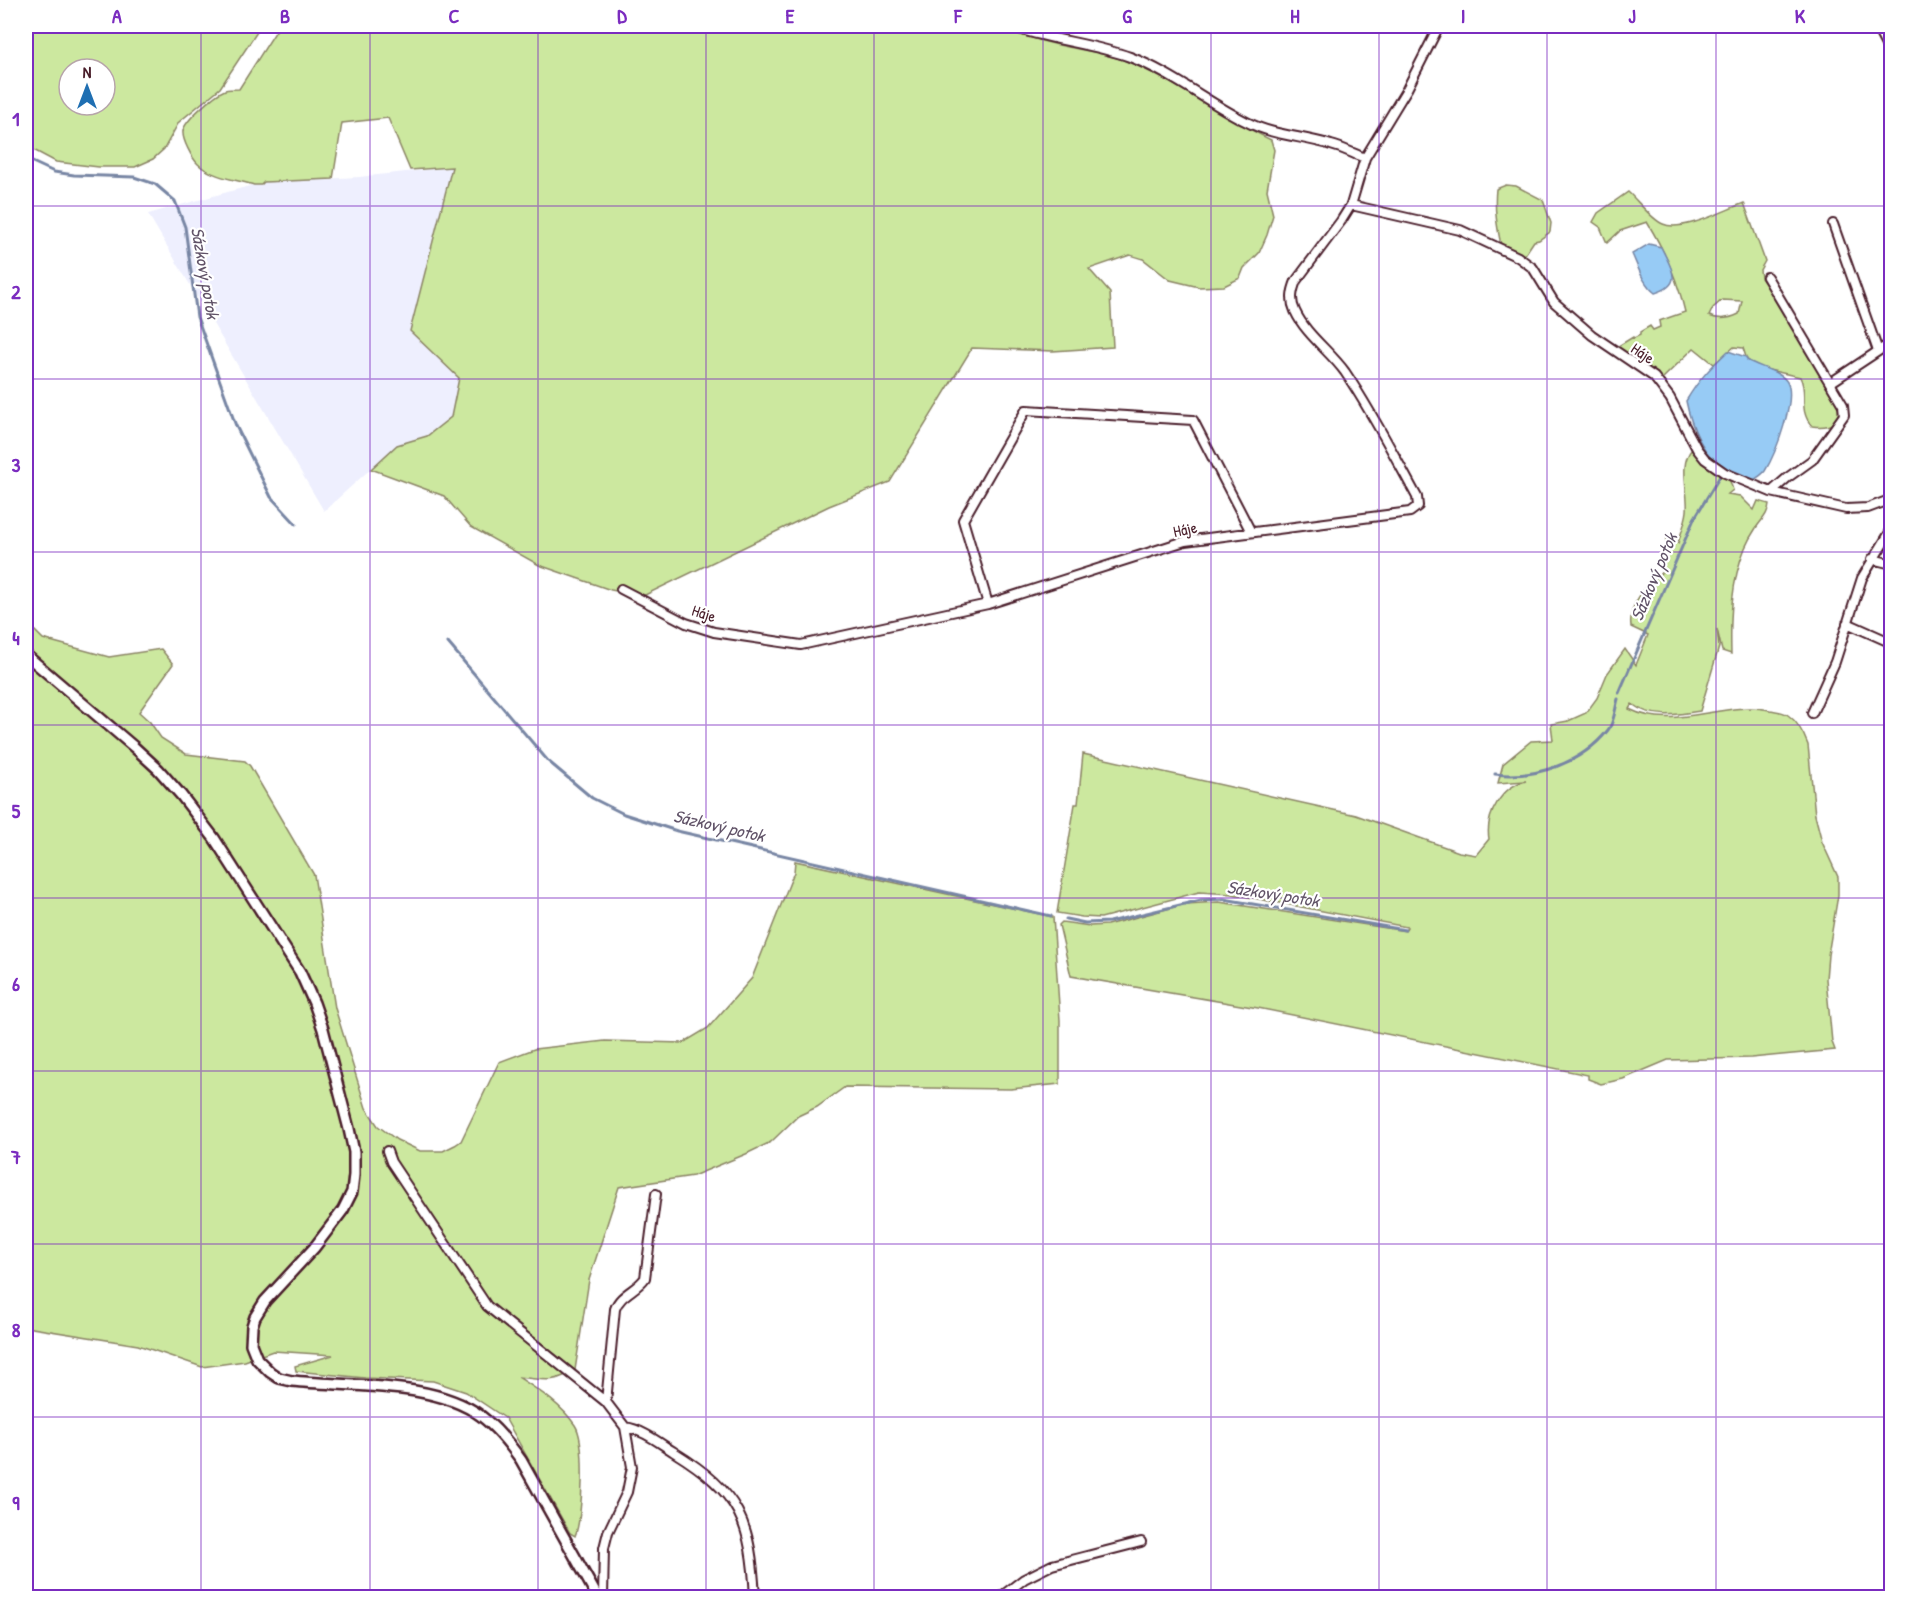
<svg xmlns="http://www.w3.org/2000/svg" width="1917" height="1623" font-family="'Patrick Hand',sans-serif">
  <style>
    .built { fill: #eeeffe }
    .green { fill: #cce89f; stroke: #8b8465; stroke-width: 1.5; fill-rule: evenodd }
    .water { fill: #97cbf5; stroke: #7886a4; stroke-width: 1.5 }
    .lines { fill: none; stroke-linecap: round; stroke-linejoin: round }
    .stream { stroke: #7886a4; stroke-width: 3 }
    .minor-casing { stroke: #4a1f2b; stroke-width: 12 }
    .tertiary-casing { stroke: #4a1f2b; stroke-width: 14 }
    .minor { stroke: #fff; stroke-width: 8 }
    .tertiary { stroke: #fff; stroke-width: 9 }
    .grid { fill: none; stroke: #7b2cbf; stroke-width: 1.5; stroke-opacity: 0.55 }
    .labels { text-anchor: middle; stroke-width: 4.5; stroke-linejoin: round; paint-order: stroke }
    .street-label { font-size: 16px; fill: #4a1f2b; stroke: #fff }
    .water-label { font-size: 18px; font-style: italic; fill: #615368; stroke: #fff }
    .neatline { fill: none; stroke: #7b2cbf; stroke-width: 2 }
    .grid-label { font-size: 20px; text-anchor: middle; font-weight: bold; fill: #7b2cbf }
  </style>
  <rect width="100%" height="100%" fill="#fff"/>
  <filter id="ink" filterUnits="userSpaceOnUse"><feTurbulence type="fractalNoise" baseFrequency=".0167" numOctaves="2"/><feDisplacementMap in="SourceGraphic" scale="12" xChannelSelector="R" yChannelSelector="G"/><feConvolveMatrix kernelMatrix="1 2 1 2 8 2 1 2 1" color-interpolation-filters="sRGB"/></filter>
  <g filter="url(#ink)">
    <path class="built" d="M452 167 411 330 459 378 451 417 427 436 397 445 324 511 148 214 253 185H261L264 182 359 177Z"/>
    <path class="green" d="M26 26H261L220 88 179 122 164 149 153 159 135 167H99L56 162 26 146ZM69 69H105V105H69Z
      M279 26H993C1017 34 1042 42 1068 47 1088 51 1107 54 1126 61 1177 82 1221 116 1271 140L1274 150 1267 190 1273 215 1267 235 1259 253 1244 268 1240 278 1224 286 1199 287 1170 280 1143 259 1130 255 1089 269 1110 293 1113 347 1053 351 972 348 890 482 829 506 643 596 611 590 539 565 471 527 444 496 371 469 397 445 427 436 451 417 459 378 410 331 452 167 410 170 388 118 342 123 333 179 264 182 261 185H254C237 180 211 177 198 164 192 158 182 140 183 131 185 120 215 94 225 90 229 89 235 89 239 89Z
      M1506 185 1516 186 1543 200 1551 223 1550 232 1539 240 1534 241 1524 256 1501 245C1497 226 1494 209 1496 189Z
      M1628 192C1638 201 1651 219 1663 224 1681 233 1725 210 1744 203L1765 261 1760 270 1761 278 1784 310 1837 400C1842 421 1833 429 1812 426 1797 409 1809 394 1800 377L1760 368 1747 360 1743 348 1734 347 1714 364 1694 348 1662 379 1638 361 1615 348 1633 337 1634 338 1640 335V332L1650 326 1653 330 1660 327 1659 321 1685 312C1678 280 1664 250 1647 222L1620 231 1607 243 1600 227 1593 222 1598 213ZM1722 300 1742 301 1739 314C1729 319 1719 320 1709 316L1713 308Z
      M1692 449 1705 465 1730 481 1733 490 1728 494 1740 496 1754 510 1758 501 1769 504C1768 515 1762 519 1756 528 1752 534 1748 541 1745 548 1731 582 1730 618 1731 654L1722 651 1717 629 1719 647 1700 711C1677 715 1651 719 1632 704L1629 709C1675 732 1723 700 1770 710 1776 711 1784 712 1788 715 1798 722 1804 734 1808 745L1815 815 1822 842 1838 877V895L1828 955 1826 979 1832 1042 1835 1050 1751 1058 1668 1060 1623 1079 1601 1084 1588 1079V1075L1258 1008 1071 976 1059 925 1062 922 1090 926 1107 925 1186 904 1219 902 1405 931 1407 927 1232 894 1199 892 1101 918 1082 917 1057 913 1075 804H1078L1083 754 1356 815 1459 852 1476 855 1489 839C1485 815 1502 786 1526 781L1498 783 1503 764 1531 741 1553 740 1551 724 1568 721 1586 713 1597 698 1607 674 1625 649 1636 665 1648 635 1631 627C1628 603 1646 587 1662 572L1667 537 1678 543C1681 533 1686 521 1687 511 1689 492 1678 464 1692 449Z
      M26 622 43 639 109 657 161 649 173 664 139 712 150 722 161 738 186 754 245 761 250 766 314 875 335 1008 366 1108 378 1126 397 1140 420 1151H443L455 1145 461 1141 499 1062 534 1049 605 1041 683 1043 708 1028 752 978 794 872 795 861 1053 917 1060 1020V1084L1011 1089 845 1087 817 1107 798 1116 771 1142 746 1154 693 1176 619 1187 589 1280 575 1370C550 1385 544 1379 518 1377 538 1390 561 1404 575 1425 586 1441 583 1517 575 1536L570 1533 505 1418 466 1392 433 1381 365 1378 296 1371 295 1366 333 1355 273 1351 245 1361 202 1367 138 1345 26 1327Z"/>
    <path class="water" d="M1649 244 1661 247C1671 268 1685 284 1655 293 1643 284 1638 267 1632 254Z
      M1728 351 1746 357 1747 360C1758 367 1782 372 1787 382 1797 399 1775 455 1765 471 1762 475 1758 477 1754 480 1745 477 1735 475 1727 471 1703 457 1691 426 1686 401 1699 379 1710 368 1728 351Z"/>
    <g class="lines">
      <path class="stream" d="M26 159 54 172 74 175 134 177 155 184 175 201 185 227 197 317 236 426 271 497 296 524
        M448 643 548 761 592 798 624 814 677 831 1051 916
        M1619 693 1694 519 1720 476
        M1495 774C1536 779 1582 763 1608 730 1614 723 1615 709 1618 699
        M1066 919 1085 923 1109 922 1201 900 1224 899 1405 930"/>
      <g class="minor-casing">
        <path id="minor" d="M1010 26C1049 40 1091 43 1130 57 1172 73 1207 102 1247 122 1274 136 1303 136 1331 145 1343 148 1354 154 1365 158
          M1876 26 1892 57
          M1351 205 1460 230 1518 257 1533 268 1554 302 1592 335 1654 377 1670 398 1697 449 1705 459 1725 473 1771 492 1846 509 1868 508 1892 499
          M1833 224 1878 351
          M1767 277 1843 405 1844 415 1812 460 1787 478 1771 492
          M1830 383 1892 342
          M1872 559 1892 564
          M621 589 686 623 714 632 801 645 988 604 1185 541 1410 512 1418 506 1417 497C1394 455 1372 412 1345 372 1330 351 1306 335 1295 311 1290 300 1292 291 1296 281L1341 221 1351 205 1365 158 1407 89 1439 26
          M988 604 963 520 1026 410 1193 420 1251 532
          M1847 623 1892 643
          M1812 713 1835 662 1862 578 1892 529
          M387 1151 391 1162 487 1306 606 1402
          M625 1427C643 1430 658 1442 674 1452 740 1493 751 1521 755 1598
          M603 1598 604 1548 608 1532 627 1492 632 1467 625 1427 606 1402 615 1309C620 1294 637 1290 645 1278L656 1194
          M996 1598 1002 1596 1024 1579 1052 1565 1141 1542"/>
      </g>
      <g class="tertiary-casing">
        <path id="tertiary" d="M26 655 134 747 158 769 181 795 214 838 300 972 314 1003 323 1029 349 1129 354 1152V1175L352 1192 343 1210 314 1248 265 1301 255 1317 252 1326 251 1344 257 1359 270 1372 279 1378 292 1381C349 1387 434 1381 481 1416 497 1428 509 1443 521 1460L598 1598"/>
      </g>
      <use href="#minor" class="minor"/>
      <use href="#tertiary" class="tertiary"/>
    </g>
  </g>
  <path class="grid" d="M201 26V1598M370 26V1598M538 26V1598M706 26V1598M874 26V1598M1043 26V1598M1211 26V1598M1379 26V1598M1547 26V1598M1716 26V1598M26 206H1892M26 379H1892M26 552H1892M26 725H1892M26 898H1892M26 1071H1892M26 1244H1892M26 1417H1892"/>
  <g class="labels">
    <g class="street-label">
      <text transform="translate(1643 353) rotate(34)" y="6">Háje</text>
      <text transform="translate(1185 529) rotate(-12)" y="6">Háje</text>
      <text transform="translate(704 613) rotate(18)" y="6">Háje</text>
    </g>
    <g class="water-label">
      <text transform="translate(205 273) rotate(80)" y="6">Sázkový potok</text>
      <text transform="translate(1654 577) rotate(-67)" y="6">Sázkový potok</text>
      <text transform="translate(719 826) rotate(13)" y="6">Sázkový potok</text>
      <text transform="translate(1273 894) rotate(9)" y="6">Sázkový potok</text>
    </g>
  </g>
  <rect width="1917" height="1623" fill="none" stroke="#fff" stroke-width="66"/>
  <g transform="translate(87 87)"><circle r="28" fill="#ffffff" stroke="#b7a5aa" stroke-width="1.5"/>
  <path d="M0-4.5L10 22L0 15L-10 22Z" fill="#1f6fb2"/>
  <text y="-9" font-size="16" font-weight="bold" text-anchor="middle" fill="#4a1f2b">N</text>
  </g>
  <rect x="33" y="33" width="1851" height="1557" class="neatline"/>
  <g class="grid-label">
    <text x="117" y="23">A</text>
    <text x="285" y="23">B</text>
    <text x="454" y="23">C</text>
    <text x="622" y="23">D</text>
    <text x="790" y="23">E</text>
    <text x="958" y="23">F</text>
    <text x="1127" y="23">G</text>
    <text x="1295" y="23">H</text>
    <text x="1463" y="23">I</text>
    <text x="1632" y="23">J</text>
    <text x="1800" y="23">K</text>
    <text x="16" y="126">1</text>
    <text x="16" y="299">2</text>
    <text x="16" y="472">3</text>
    <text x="16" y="645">4</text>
    <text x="16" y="818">5</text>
    <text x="16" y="991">6</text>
    <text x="16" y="1164">7</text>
    <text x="16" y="1337">8</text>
    <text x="16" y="1510">9</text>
  </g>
</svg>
